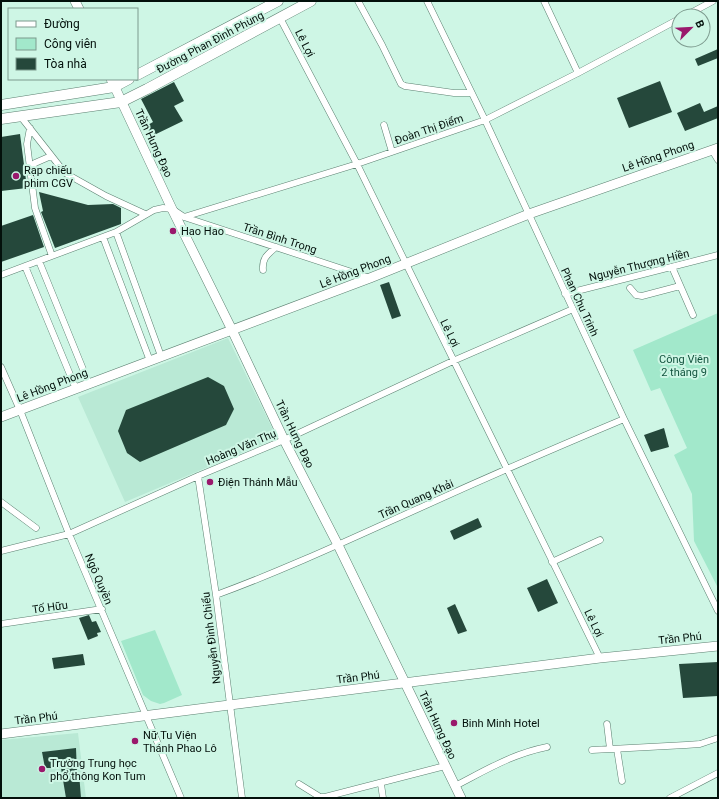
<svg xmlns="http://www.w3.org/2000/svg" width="719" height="799" font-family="Roboto,sans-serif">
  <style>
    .built { fill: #b9e9d5 }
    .green { fill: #a2e8cb }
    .building { fill: #25483b }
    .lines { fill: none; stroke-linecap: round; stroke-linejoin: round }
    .street-casing { stroke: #5c8071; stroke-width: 7 }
    .secondary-casing { stroke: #5c8071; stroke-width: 10 }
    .primary-casing { stroke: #5c8071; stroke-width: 11 }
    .street { stroke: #fff; stroke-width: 6 }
    .secondary { stroke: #fff; stroke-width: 9 }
    .primary { stroke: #fff; stroke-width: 10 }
    .poi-dot { fill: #9a186c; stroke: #cef6e5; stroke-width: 1.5 }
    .labels { text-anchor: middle; stroke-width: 4; stroke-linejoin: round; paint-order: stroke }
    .street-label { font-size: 11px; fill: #03100b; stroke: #cef6e5 }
    .poi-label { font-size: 11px; fill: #03100b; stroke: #cef6e5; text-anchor: start }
    .park-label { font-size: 11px; fill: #12533e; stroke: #cef6e5 }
  </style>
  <rect width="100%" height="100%" fill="#cef6e5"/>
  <path class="built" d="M228 338 277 438 125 502 78 397Z
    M78 733 86 798H1V740Z"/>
  <path class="green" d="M718 313V588L694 541 692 494 674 455 687 448 660 388 651 391 633 350Z
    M155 630 182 695 164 703 160 704 151 701 143 695 121 641Z"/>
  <path class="building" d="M718 49V58L698 66 695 59Z
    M660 81 672 112 629 128 617 98Z
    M174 82 184 101 174 106 183 121 152 136 146 126 153 122 141 99Z
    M700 103 704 112 718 106V118L685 131 677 113Z
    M20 134 27 188 1 191V137Z
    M39 192 88 205 113 204 121 208V224L55 248 41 212 43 211Z
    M33 215 44 247 1 262V226Z
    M389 282 401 316 392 319 380 285Z
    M208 377 224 386 234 409 226 425 140 462 127 453 118 431 126 410Z
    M664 428 669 447 651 452 644 435Z
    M478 518 482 527 454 540 450 531Z
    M547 579 558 603 538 612 527 588Z
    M455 604 467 631 458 634 447 608Z
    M89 615 92 622 96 621 101 632 97 633 98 636 88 640 79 618Z
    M83 654 85 665 54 669 52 658Z
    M718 662V696L683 698 679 664Z
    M76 748 77 773H79L81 798H66L61 768H45L42 752Z"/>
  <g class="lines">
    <g class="street-casing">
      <path id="street" d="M358 1 382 45 401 84 405 86 454 93H471
        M427 1 485 120 624 419 718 611
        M544 1 578 73
        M685 16 713 1
        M280 18 357 164 600 658
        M21 117 65 173 106 196 145 214
        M384 125 392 152
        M30 128 27 144 35 208 52 256
        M712 150 718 160
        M30 169 35 163 51 156
        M184 217 370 278
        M116 232 161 356
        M103 237 150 361
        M39 261 89 384
        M25 266 76 389
        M672 267 693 315
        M263 270C262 258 267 255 276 247
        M1 275 116 232 154 210 163 208 172 209 184 217 357 164 485 120 578 73 679 19
        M630 288 636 295 642 296 680 286
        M565 294 718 255
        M1 367 20 410 69 534 181 798
        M198 476 216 595 242 798
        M1 502 36 528
        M1 551 69 534 198 476 284 440 453 361 573 309
        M552 562 600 540
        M216 595C287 569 355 537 424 506 490 476 557 447 624 419
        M1 624 102 609
        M607 724 610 749
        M617 749 622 781
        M592 750 686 745 700 744 718 738
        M299 784 320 797H325L445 766
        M381 784 383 798
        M455 786C486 770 512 754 547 747
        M670 798 718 773"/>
    </g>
    <g class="secondary-casing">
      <path id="secondary" d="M75 1 79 9
        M111 79 172 209 232 330 284 440 338 545 461 798
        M1 417 370 278 529 214 718 148
        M1 734 600 658 718 646"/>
    </g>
    <g class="primary-casing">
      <path id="primary" d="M137 75 278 1
        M1 105 114 87 129 79
        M1 119 121 102 147 89 311 1"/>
    </g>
    <use href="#street" class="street"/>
    <use href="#secondary" class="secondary"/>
    <use href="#primary" class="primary"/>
  </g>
  <g class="poi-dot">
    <circle cx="16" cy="176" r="4"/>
    <circle cx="173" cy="231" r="4"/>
    <circle cx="210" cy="482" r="4"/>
    <circle cx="454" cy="723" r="4"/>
    <circle cx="135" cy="741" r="4"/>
    <circle cx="42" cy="769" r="4"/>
  </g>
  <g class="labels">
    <g class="street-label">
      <text transform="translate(210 42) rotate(-28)" y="4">Đường Phan Đình Phùng</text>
      <text transform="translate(305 43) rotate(63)" y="4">Lê Lợi</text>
      <text transform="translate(429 129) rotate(-19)" y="4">Đoàn Thị Điểm</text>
      <text transform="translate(154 143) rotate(65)" y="4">Trần Hưng Đạo</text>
      <text transform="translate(658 156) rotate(-19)" y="4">Lê Hồng Phong</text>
      <text transform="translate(280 238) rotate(18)" y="4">Trần Bình Trọng</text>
      <text transform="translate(639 265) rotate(-14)" y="4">Nguyễn Thượng Hiền</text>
      <text transform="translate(355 271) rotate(-21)" y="4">Lê Hồng Phong</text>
      <text transform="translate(580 302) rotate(65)" y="4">Phan Chu Trinh</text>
      <text transform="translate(450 333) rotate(64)" y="4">Lê Lợi</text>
      <text transform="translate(52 385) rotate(-21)" y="4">Lê Hồng Phong</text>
      <text transform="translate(295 434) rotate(64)" y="4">Trần Hưng Đạo</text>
      <text transform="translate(241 447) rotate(-23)" y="4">Hoàng Văn Thụ</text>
      <text transform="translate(416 499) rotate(-24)" y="4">Trần Quang Khải</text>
      <text transform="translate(99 579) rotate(67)" y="4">Ngô Quyền</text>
      <text transform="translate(50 607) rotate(-8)" y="4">Tố Hữu</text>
      <text transform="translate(594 623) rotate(64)" y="4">Lê Lợi</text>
      <text transform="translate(211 638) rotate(-97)" y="4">Nguyễn Đình Chiểu</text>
      <text transform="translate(680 638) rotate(-6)" y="4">Trần Phú</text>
      <text transform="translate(358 677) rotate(-7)" y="4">Trần Phú</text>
      <text transform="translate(36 718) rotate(-7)" y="4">Trần Phú</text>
      <text transform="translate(438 725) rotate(65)" y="4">Trần Hưng Đạo</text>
    </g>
    <g class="poi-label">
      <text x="24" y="174">Rạp chiếu<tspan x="24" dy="13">phim CGV</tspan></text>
      <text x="181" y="235">Hao Hao</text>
      <text x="218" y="486">Điện Thánh Mẫu</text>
      <text x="462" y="727">Binh Minh Hotel</text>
      <text x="143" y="739">Nữ Tu Viện<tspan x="143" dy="13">Thánh Phao Lô</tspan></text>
      <text x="50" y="767">Trường Trung học<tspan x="50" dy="13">phổ thông Kon Tum</tspan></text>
    </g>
    <g class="park-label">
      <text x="684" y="363">Công Viên<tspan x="684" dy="13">2 tháng 9</tspan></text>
    </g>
  </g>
  <rect width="719" height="799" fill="none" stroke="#03100b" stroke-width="4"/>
  <rect x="8" y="8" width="130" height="72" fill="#cef6e5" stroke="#7d9a8e"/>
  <rect x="16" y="21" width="20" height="6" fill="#ffffff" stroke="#7d9a8e"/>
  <text x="44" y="28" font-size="12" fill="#03100b">Đường</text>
  <rect x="16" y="38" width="20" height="12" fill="#a2e8cb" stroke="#7d9a8e"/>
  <text x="44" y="48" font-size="12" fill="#03100b">Công viên</text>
  <rect x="16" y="58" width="20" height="12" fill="#25483b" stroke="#7d9a8e"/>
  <text x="44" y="68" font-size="12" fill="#03100b">Tòa nhà</text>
  <g transform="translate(691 28) rotate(66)"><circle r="19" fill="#cef6e5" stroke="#7d9a8e"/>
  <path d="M0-3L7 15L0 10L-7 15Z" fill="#9a186c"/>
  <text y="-6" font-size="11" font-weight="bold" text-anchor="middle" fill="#03100b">B</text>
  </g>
</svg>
